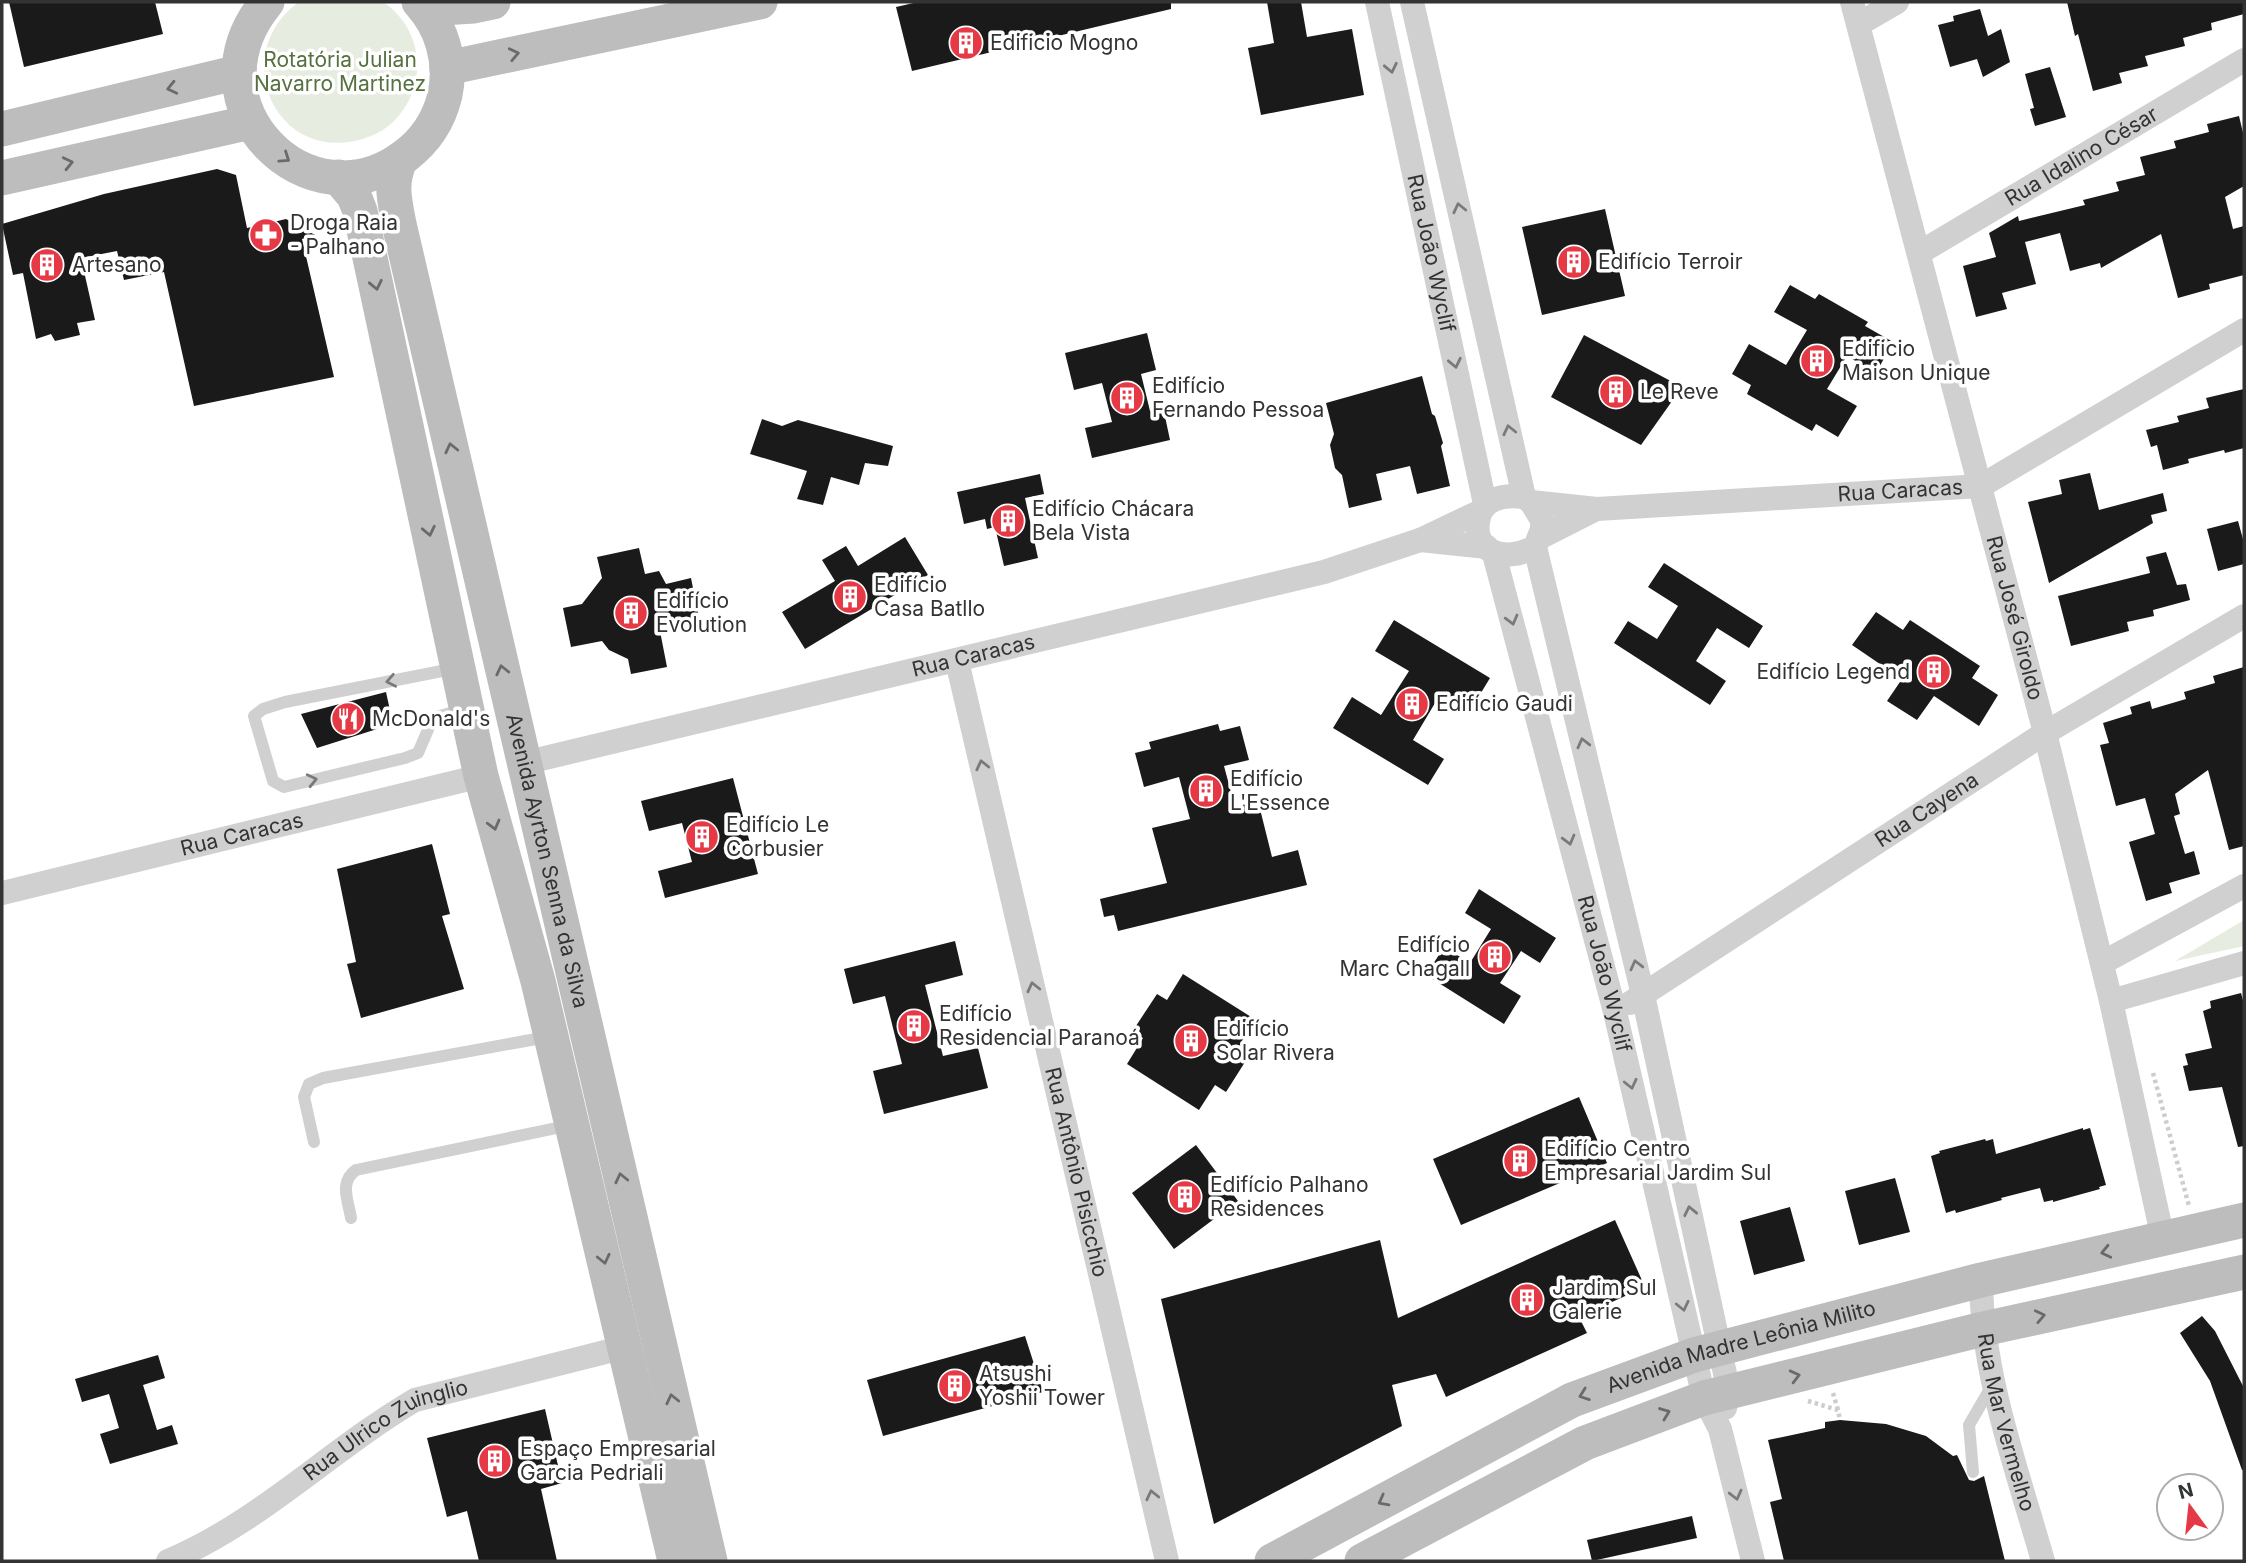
<svg xmlns="http://www.w3.org/2000/svg" width="2246" height="1563" font-family="Inter,sans-serif">
  <style>
    .green { fill: #e6ecdf }
    .building { fill: #1a1a1a }
    .lines { fill: none; stroke-linecap: round; stroke-linejoin: round }
    .path { stroke: #cdcdcd; stroke-width: 4.5; stroke-dasharray: 3.5 3.5; stroke-linecap: butt }
    .lane { stroke: #d0d0d0; stroke-width: 12 }
    .street { stroke: #d0d0d0; stroke-width: 24 }
    .secondary { stroke: #bdbdbd; stroke-width: 35 }
    .oneway { stroke: #6a6a6a }
    .oneway2 { stroke: #7a7a7a }
    .labels { text-anchor: middle; stroke-width: 7; stroke-linejoin: round; paint-order: stroke }
    .poi-label { font-size: 21px; fill: #333; stroke: #fff; text-anchor: start }
    .park-label { font-size: 21px; fill: #56703f; stroke: #fff }
    .street-label { font-size: 21px; fill: #333; stroke: #fff }
  </style>
  <rect width="100%" height="100%" fill="#fff"/>
  <path class="green" d="M299 2C314 2 373 0 384 3 391 6 398 15 403 21 422 47 422 84 403 110 392 127 374 137 355 141 271 158 230 51 299 2Z
    M2244 920V946L2175 961Z"/>
  <path class="building" d="M9 2H155L163 34 24 67Z
    M918 2H1171V9L912 71 896 7Z
    M1267 2H1301L1307 37 1352 29 1364 95 1261 115 1248 48 1274 43Z
    M2067 2H2244V14L2211 23 2212 30 2183 38 2185 46 2145 56 2148 66 2119 73 2122 83 2093 91 2078 34 2075 36Z
    M1980 9 1988 36 2001 29 2010 62 1983 77 1977 59 1950 67 1938 25 1954 21 1953 16Z
    M2050 67 2066 117 2035 126 2030 109 2034 108 2025 74Z
    M2239 116 2244 137V186L2225 197 2233 229 2244 226V275L2209 284 2210 289 2178 298 2161 234 2101 268 2100 263 2070 271 2060 233 2025 242 2036 284 2002 293 2007 309 1976 317 1963 266 1996 257 1989 233 2018 216 2019 221 2085 205 2083 200 2119 191 2116 182 2145 175 2140 157 2176 148 2174 141 2209 132 2207 124Z
    M217 169 236 175 247 228 286 219 315 235 302 239 334 377 194 406 164 272 124 280 117 251 81 258 95 320 77 323 80 335 55 341 51 334 36 339 23 273 13 275 2 224 104 194Z
    M1605 209 1625 296 1542 315 1522 227Z
    M1790 285 1815 299 1819 294 1868 322 1865 326 1893 342 1876 373 1847 356 1827 389 1857 406 1838 437 1816 424 1812 431 1747 394 1751 385 1732 374 1749 344 1786 365 1807 330 1774 312Z
    M1147 333 1156 370 1141 374 1150 411 1163 407 1170 440 1092 458 1085 428 1112 422 1102 383 1074 390 1065 353Z
    M1584 335 1682 387 1641 445 1551 397Z
    M1422 376 1432 414 1435 416 1443 443 1441 446 1450 486 1417 494 1410 466 1376 474 1382 500 1349 508 1342 475 1335 468 1330 445 1334 434 1326 403Z
    M2244 389V448L2225 453 2224 450 2188 459 2189 463 2163 470 2157 445 2151 447 2146 430 2179 422 2177 416 2209 408 2206 398Z
    M762 419 782 426 798 420 893 446 888 466 865 463 859 485 831 477 823 505 797 499 807 471 750 454Z
    M2090 473 2099 510 2163 493 2167 511 2151 515 2153 523 2049 583 2028 502 2062 494 2059 480Z
    M1040 474 1044 494 1025 498 1038 558 1004 566 995 527 987 529 985 519 964 524 957 492Z
    M2238 521 2244 543V564L2218 571 2207 529Z
    M905 537 928 575 805 649 782 612 835 581 822 560 846 546 858 566Z
    M639 548 645 574 659 571 666 584 691 578 699 618 659 626 667 667 631 674 628 659 609 650 602 641 571 647 563 608 582 604 602 578 597 557Z
    M2166 552 2177 585 2186 584 2190 600 2153 610 2154 616 2127 622 2129 631 2071 646 2058 596 2150 573 2146 557Z
    M1664 563 1763 626 1749 648 1717 628 1696 661 1726 681 1710 705 1614 643 1628 621 1657 639 1678 606 1648 587Z
    M1876 612 1903 630 1910 620 1980 666 1972 678 1998 695 1979 726 1934 696 1917 720 1887 701 1902 679 1852 645Z
    M1394 620 1490 678 1470 711 1441 693 1413 740 1444 759 1428 785 1333 728 1352 697 1381 715 1409 671 1375 651Z
    M2244 667V846L2229 850 2208 770 2175 794 2180 814 2174 816 2185 854 2194 851 2200 874 2169 883 2172 893 2146 901 2129 842 2155 834 2145 798 2116 806 2100 745 2109 743 2103 723 2132 714 2130 707 2150 701 2152 709 2186 699 2184 692 2215 683 2213 676Z
    M386 692 393 724 317 748 301 714Z
    M1218 724 1220 731 1240 726 1249 760 1224 766 1235 807 1258 801 1272 857 1298 850 1307 885 1118 931 1114 915 1104 917 1100 899 1167 883 1152 828 1190 819 1179 777 1144 787 1135 753 1151 749 1149 742Z
    M733 778 758 874 665 898 658 871 692 862 682 823 649 831 641 801Z
    M432 844 450 914 442 916 464 989 361 1018 347 964 356 962 337 869Z
    M1479 889 1556 938 1540 963 1521 951 1500 983 1521 996 1504 1024 1426 975 1444 947 1470 963 1491 929 1465 913Z
    M955 941 963 975 925 985 943 1056 978 1048 988 1088 884 1114 873 1071 902 1064 885 996 853 1004 844 969Z
    M1183 974 1256 1020 1240 1044 1252 1051 1226 1092 1215 1085 1199 1110 1127 1064 1143 1038 1132 1032 1157 994 1167 1000Z
    M2241 993 2244 1004V1146L2238 1147 2222 1087 2189 1091 2183 1066 2188 1065 2185 1054 2212 1048 2203 1011 2211 1008 2210 1001Z
    M1579 1097 1607 1163 1461 1225 1433 1159Z
    M2083 1128V1130L2090 1128 2106 1185 2099 1187 2100 1189 2053 1202V1200L2044 1202 2040 1188 2001 1198 2002 1200 1956 1213 1955 1210 1946 1213 1931 1156 1940 1153 1939 1151 1985 1139 1986 1141 1993 1139 1996 1154Z
    M1196 1145 1238 1201 1174 1249 1132 1193Z
    M1895 1178 1910 1232 1859 1245 1845 1191Z
    M1790 1207 1805 1261 1754 1275 1740 1221Z
    M1615 1220 1645 1287 1579 1317 1587 1333 1446 1397 1436 1374 1392 1385 1402 1426 1214 1524 1161 1299 1380 1240 1398 1318Z
    M2202 1316 2215 1331 2244 1388V1470H2242L2210 1381 2180 1333Z
    M1025 1336 1043 1392 883 1436 867 1380Z
    M158 1355 165 1378 143 1385 157 1430 172 1425 178 1444 110 1464 100 1434 119 1428 109 1394 82 1402 75 1379Z
    M545 1409 562 1483 541 1489 557 1561H479L467 1511 447 1517 427 1438Z
    M1840 1420 1886 1424 1926 1436 1953 1456 1957 1455 1969 1480 1974 1481 1984 1476 2005 1561H1784L1770 1502 1782 1499 1768 1440 1825 1428V1422Z
    M1692 1516 1697 1538 1592 1561 1587 1540Z"/>
  <g class="lines">
    <path class="path" d="M2153 1073 2189 1206
      M1833 1393 1838 1410
      M1808 1401 1838 1410 1840 1420"/>
    <path class="lane" d="M457 668 285 702 263 709 254 716 273 781 284 787 405 758 418 753 433 718 464 709
      M314 1142 304 1097 309 1084 323 1078 547 1037
      M351 1218C348 1200 339 1182 356 1170L571 1125
      M1973 1472 1969 1425 1987 1394 1994 1387"/>
    <g class="street">
      <path id="s1" d="M1377 2 1485 504"/>
      <path d="M1412 2 1524 497"/>
      <path id="s2" d="M1852 2 2045 733 2111 1001 2163 1239"/>
      <path d="M1859 24 1897 2"/>
      <path id="s3" d="M1919 253 2244 60"/>
      <path d="M1481 511C1466 552 1504 564 1535 547L1542 529V520L1531 502"/>
      <path d="M1539 538 1596 509"/>
      <path d="M1420 540 1487 547"/>
      <path d="M1535 547 1643 995 1729 1392 1725 1408"/>
      <path id="s4" d="M1494 554 1615 1012 1704 1398 1720 1429 1753 1561"/>
      <path id="s5" d="M957 661 1167 1561"/>
      <path id="s6" d="M524 763 1324 572 1420 540 1481 511C1490 496 1508 495 1524 497L1531 502 1597 509 1981 486 2244 330"/>
      <path id="s7" d="M2 893 481 776"/>
      <path d="M2102 963 2244 886"/>
      <path d="M2111 1001 2244 963"/>
      <path id="s8" d="M1630 1003 2045 733 2244 616"/>
      <path id="s9" d="M1981 1280C1982 1376 2017 1469 2043 1561"/>
      <path id="s10" d="M168 1561C259 1523 330 1450 415 1400L625 1347"/>
    </g>
    <g class="secondary">
      <path d="M267 2C182 105 310 229 405 156 425 141 439 120 445 95 452 61 442 27 419 2"/>
      <path d="M425 9 474 6 493 2"/>
      <path d="M447 68 760 2"/>
      <path d="M2 129 239 72"/>
      <path id="s11" d="M400 160C390 184 394 198 399 224L710 1561"/>
      <path d="M338 177 354 196 360 211 481 776 538 981 675 1561"/>
      <path d="M2 178 251 122"/>
      <path id="s12" d="M1272 1561 1572 1400 1694 1355 1981 1280 2244 1220"/>
      <path d="M1362 1561 1585 1443 1704 1398 1983 1329 2244 1272"/>
    </g>
  </g>
  <defs><path id="oneway-chevron" d="M-2-3.5L2.5 0L-2 3.5" fill="none" stroke-width="1.6" stroke-linecap="round" stroke-linejoin="round" transform="scale(1.75)"/></defs>
  <g class="oneway">
    <use href="#oneway-chevron" transform="translate(514 54) rotate(-12)"/>
    <use href="#oneway-chevron" transform="translate(172 88) rotate(167)"/>
    <use href="#oneway-chevron" transform="translate(285 158) rotate(34)"/>
    <use href="#oneway-chevron" transform="translate(68 163) rotate(-13)"/>
    <use href="#oneway-chevron" transform="translate(376 285) rotate(78)"/>
    <use href="#oneway-chevron" transform="translate(451 448) rotate(-103)"/>
    <use href="#oneway-chevron" transform="translate(429 531) rotate(78)"/>
    <use href="#oneway-chevron" transform="translate(502 670) rotate(-103)"/>
    <use href="#oneway-chevron" transform="translate(494 825) rotate(75)"/>
    <use href="#oneway-chevron" transform="translate(621 1178) rotate(-103)"/>
    <use href="#oneway-chevron" transform="translate(2106 1252) rotate(167)"/>
    <use href="#oneway-chevron" transform="translate(604 1259) rotate(77)"/>
    <use href="#oneway-chevron" transform="translate(2040 1316) rotate(-12)"/>
    <use href="#oneway-chevron" transform="translate(1795 1376) rotate(-14)"/>
    <use href="#oneway-chevron" transform="translate(1584 1395) rotate(160)"/>
    <use href="#oneway-chevron" transform="translate(672 1399) rotate(-103)"/>
    <use href="#oneway-chevron" transform="translate(1665 1413) rotate(-21)"/>
    <use href="#oneway-chevron" transform="translate(1383 1501) rotate(152)"/>
  </g>
  <g class="oneway2">
    <use href="#oneway-chevron" transform="translate(1391 68) rotate(78)"/>
    <use href="#oneway-chevron" transform="translate(1459 208) rotate(-103)"/>
    <use href="#oneway-chevron" transform="translate(1455 363) rotate(78)"/>
    <use href="#oneway-chevron" transform="translate(1509 430) rotate(-103)"/>
    <use href="#oneway-chevron" transform="translate(1512 620) rotate(75)"/>
    <use href="#oneway-chevron" transform="translate(391 681) rotate(169)"/>
    <use href="#oneway-chevron" transform="translate(1583 743) rotate(-104)"/>
    <use href="#oneway-chevron" transform="translate(982 765) rotate(-103)"/>
    <use href="#oneway-chevron" transform="translate(312 780) rotate(-13)"/>
    <use href="#oneway-chevron" transform="translate(1569 840) rotate(75)"/>
    <use href="#oneway-chevron" transform="translate(1636 965) rotate(-104)"/>
    <use href="#oneway-chevron" transform="translate(1033 987) rotate(-103)"/>
    <use href="#oneway-chevron" transform="translate(1631 1084) rotate(77)"/>
    <use href="#oneway-chevron" transform="translate(1690 1211) rotate(-102)"/>
    <use href="#oneway-chevron" transform="translate(1683 1306) rotate(77)"/>
    <use href="#oneway-chevron" transform="translate(1152 1495) rotate(-103)"/>
    <use href="#oneway-chevron" transform="translate(1736 1495) rotate(76)"/>
  </g>
  <defs>
    <g id="building-disc" transform="scale(1.75)"><circle r="9.5" fill="#e63946" stroke="#fff"/><path d="M-4-6H4V6H1V3H-1V6H-4ZM-2.5-4.3h1.7v1.8h-1.7ZM.8-4.3h1.7v1.8H.8ZM-2.5-1h1.7V.8h-1.7ZM.8-1h1.7V.8H.8Z" fill="#fff"/></g>
    <g id="pharmacy-disc" transform="scale(1.75)"><circle r="9.5" fill="#e63946" stroke="#fff"/><path d="M-2-6h4v4h4v4h-4v4h-4v-4h-4v-4h4Z" fill="#fff"/></g>
    <g id="restaurant-disc" transform="scale(1.75)"><circle r="9.5" fill="#e63946" stroke="#fff"/><path d="M-5-6h1v4h1v-4h1v4h1v-4h1v5L-1.5 .5V6h-2V.5L-5-1ZM5-6V6H3V1.5H1.5Q1.5-4 5-6Z" fill="#fff"/></g>
  </defs>
  <g fill-rule="evenodd">
    <use href="#building-disc" x="966" y="43"/>
    <use href="#pharmacy-disc" x="266" y="235"/>
    <use href="#building-disc" x="1574" y="262"/>
    <use href="#building-disc" x="47" y="265"/>
    <use href="#building-disc" x="1817" y="361"/>
    <use href="#building-disc" x="1616" y="392"/>
    <use href="#building-disc" x="1127" y="398"/>
    <use href="#building-disc" x="1008" y="521"/>
    <use href="#building-disc" x="850" y="597"/>
    <use href="#building-disc" x="631" y="613"/>
    <use href="#building-disc" x="1934" y="672"/>
    <use href="#building-disc" x="1412" y="704"/>
    <use href="#restaurant-disc" x="348" y="719"/>
    <use href="#building-disc" x="1206" y="791"/>
    <use href="#building-disc" x="702" y="837"/>
    <use href="#building-disc" x="1495" y="957"/>
    <use href="#building-disc" x="914" y="1026"/>
    <use href="#building-disc" x="1191" y="1041"/>
    <use href="#building-disc" x="1520" y="1161"/>
    <use href="#building-disc" x="1185" y="1197"/>
    <use href="#building-disc" x="1527" y="1300"/>
    <use href="#building-disc" x="955" y="1386"/>
    <use href="#building-disc" x="495" y="1461"/>
  </g>
  <g class="labels">
    <g class="poi-label">
      <text x="990" y="50">Edificio Mogno</text>
      <text x="290" y="230">Droga Raia<tspan x="290" dy="24">- Palhano</tspan></text>
      <text x="1598" y="269">Edifício Terroir</text>
      <text x="72" y="272">Artesano</text>
      <text x="1842" y="356">Edificio<tspan x="1842" dy="24">Maison Unique</tspan></text>
      <text x="1152" y="393">Edifício<tspan x="1152" dy="24">Fernando Pessoa</tspan></text>
      <text x="1640" y="399">Le Reve</text>
      <text x="1032" y="516">Edifício Chácara<tspan x="1032" dy="24">Bela Vista</tspan></text>
      <text x="874" y="592">Edifício<tspan x="874" dy="24">Casa Batllo</tspan></text>
      <text x="656" y="608">Edifício<tspan x="656" dy="24">Evolution</tspan></text>
      <text x="1910" y="679" text-anchor="end">Edifício Legend</text>
      <text x="1436" y="711">Edifício Gaudi</text>
      <text x="372" y="726">McDonald's</text>
      <text x="1230" y="786">Edifício<tspan x="1230" dy="24">L'Essence</tspan></text>
      <text x="726" y="832">Edifício Le<tspan x="726" dy="24">Corbusier</tspan></text>
      <text x="1470" y="952" text-anchor="end">Edifício<tspan x="1470" dy="24">Marc Chagall</tspan></text>
      <text x="939" y="1021">Edifício<tspan x="939" dy="24">Residencial Paranoá</tspan></text>
      <text x="1216" y="1036">Edifício<tspan x="1216" dy="24">Solar Rivera</tspan></text>
      <text x="1544" y="1156">Edifício Centro<tspan x="1544" dy="24">Empresarial Jardim Sul</tspan></text>
      <text x="1210" y="1192">Edifício Palhano<tspan x="1210" dy="24">Residences</tspan></text>
      <text x="1552" y="1295">Jardim Sul<tspan x="1552" dy="24">Galerie</tspan></text>
      <text x="979" y="1381">Atsushi<tspan x="979" dy="24">Yoshii Tower</tspan></text>
      <text x="520" y="1456">Espaço Empresarial<tspan x="520" dy="24">Garcia Pedriali</tspan></text>
    </g>
    <g class="park-label">
      <text x="340" y="67">Rotatória Julian<tspan x="340" dy="24">Navarro Martinez</tspan></text>
    </g>
    <g class="street-label">
      <text dy="7" stroke="none"><textPath href="#s3" startOffset="189">Rua Idalino César</textPath></text>
      <text dy="7" stroke="none"><textPath href="#s1" startOffset="257">Rua João Wyclif</textPath></text>
      <text dy="7" stroke="none"><textPath href="#s6" startOffset="1418">Rua Caracas</textPath></text>
      <text dy="7" stroke="none"><textPath href="#s2" startOffset="637">Rua José Giroldo</textPath></text>
      <text dy="7" stroke="none"><textPath href="#s6" startOffset="462">Rua Caracas</textPath></text>
      <text dy="7" stroke="none"><textPath href="#s8" startOffset="354">Rua Cayena</textPath></text>
      <text dy="7" stroke="none"><textPath href="#s7" startOffset="247">Rua Caracas</textPath></text>
      <text dy="7" stroke="none"><textPath href="#s11" startOffset="719">Avenida Ayrton Senna da Silva</textPath></text>
      <text dy="7" stroke="none"><textPath href="#s4" startOffset="434">Rua João Wyclif</textPath></text>
      <text dy="7" stroke="none"><textPath href="#s5" startOffset="525">Rua Antônio Pisicchio</textPath></text>
      <text dy="7" stroke="none"><textPath href="#s12" startOffset="518">Avenida Madre Leônia Milito</textPath></text>
      <text dy="7" stroke="none"><textPath href="#s9" startOffset="145">Rua Mar Vermelho</textPath></text>
      <text dy="7" stroke="none"><textPath href="#s10" startOffset="256">Rua Ulrico Zuinglio</textPath></text>
    </g>
  </g>
  <rect width="2246" height="1563" fill="none" stroke="#333333" stroke-width="7"/>
  <g transform="translate(2190 1507) rotate(345)"><circle r="33" fill="#ffffff" stroke="#adadad" stroke-width="2"/>
  <path d="M0-5L12 26L0 18L-12 26Z" fill="#e63946"/>
  <text y="-10" font-size="19" font-weight="bold" text-anchor="middle" fill="#333333">N</text>
  </g>
</svg>
